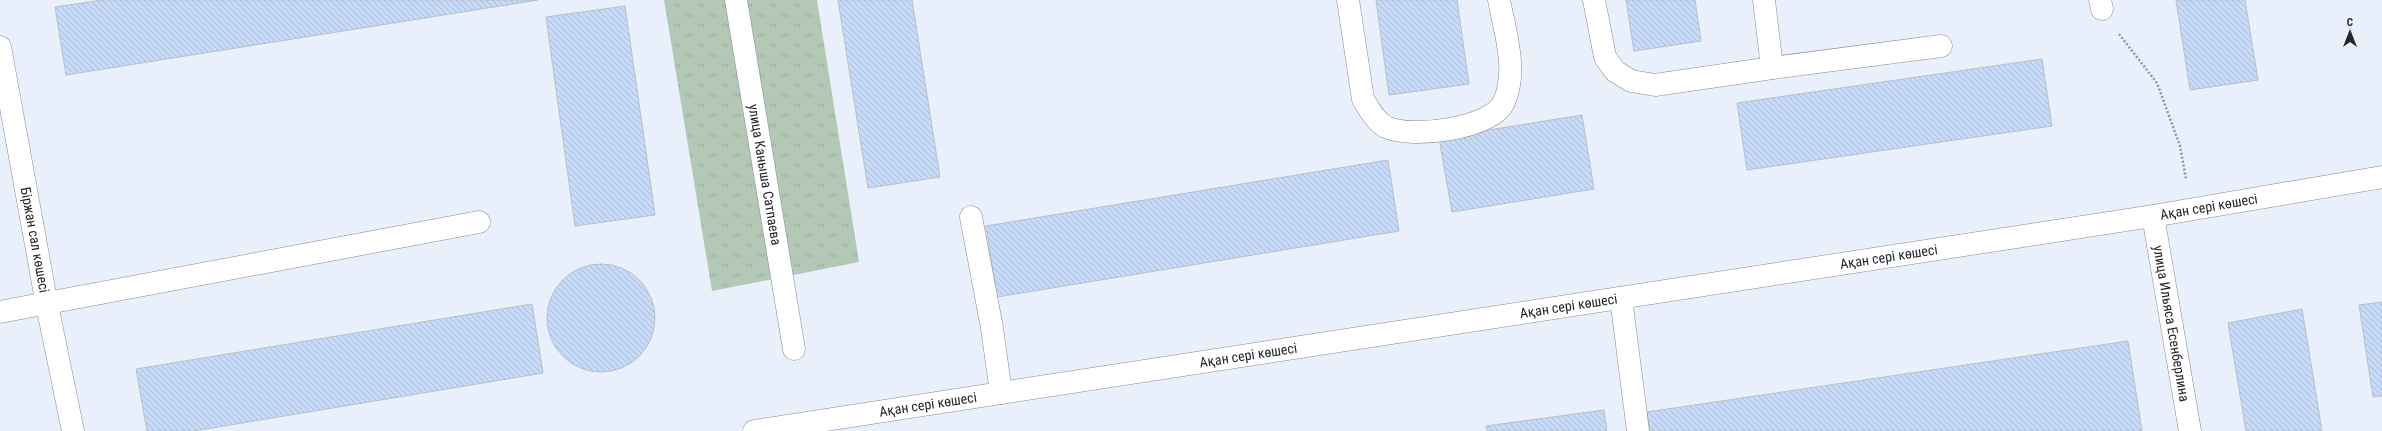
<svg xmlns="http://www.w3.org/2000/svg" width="2382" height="431" font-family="'Roboto Condensed',sans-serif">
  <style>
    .grass { fill: url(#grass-tufts) }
    .building { fill: url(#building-back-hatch); stroke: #b8bfc9 }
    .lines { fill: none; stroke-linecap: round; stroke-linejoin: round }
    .minor-casing { stroke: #858b94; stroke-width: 23 }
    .path { stroke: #91969e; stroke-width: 2.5; stroke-dasharray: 2 2; stroke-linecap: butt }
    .minor { stroke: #fff; stroke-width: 22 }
    .labels { text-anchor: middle; stroke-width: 3; stroke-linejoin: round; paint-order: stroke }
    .street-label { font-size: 14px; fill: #232529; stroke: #e9f0fb }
  </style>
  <defs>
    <pattern id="grass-tufts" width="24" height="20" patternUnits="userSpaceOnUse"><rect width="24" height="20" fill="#b3c9b5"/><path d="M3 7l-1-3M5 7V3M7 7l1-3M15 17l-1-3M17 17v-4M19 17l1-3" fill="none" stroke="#9aac9c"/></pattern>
    <pattern id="building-back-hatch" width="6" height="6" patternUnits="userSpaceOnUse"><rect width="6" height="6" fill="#c6dbf9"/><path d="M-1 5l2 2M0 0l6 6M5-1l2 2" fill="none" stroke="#aabcd5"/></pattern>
  </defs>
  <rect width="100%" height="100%" fill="#e9f0fb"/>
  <path class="grass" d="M664 0H817L859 262 712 291Z"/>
  <path class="building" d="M102 0H538L66 75 55 7Z
    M838 0H912L940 177 868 188Z
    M1376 0H1457L1469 84 1389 95Z
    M1626 0H1695L1701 41 1634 51Z
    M2176 0H2245L2258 80 2190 90Z
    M625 6 655 215 575 226 546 17Z
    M2042 59 2052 126 1747 170 1737 103Z
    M1582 115 1594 189 1452 212 1439 138Z
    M1388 160 1399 231 997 297 986 226Z
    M547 318a54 54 0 1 1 108 0a54 54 0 1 1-108 0Z
    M2382 302V396L2373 397 2359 305Z
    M532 304 543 373 194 431H147L136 369Z
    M2302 309 2322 431H2246L2228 323Z
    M2128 341 2142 431H1650L1647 412Z
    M1604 410 1607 431H1487L1486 426Z"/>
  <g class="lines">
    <g class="minor-casing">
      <g id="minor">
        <path id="s1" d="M736 0 794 349"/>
        <path d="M1348 0 1363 99C1369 109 1375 121 1386 127 1410 139 1492 129 1504 102 1518 71 1505 32 1499 0"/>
        <path d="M1594 0 1605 57 1615 71 1631 81 1655 85 1772 68 1764 0"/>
        <path d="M2100 0 2102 9"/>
        <path id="s2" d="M0 47 47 305 73 431"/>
        <path d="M1772 68 1941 46"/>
        <path id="s3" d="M2153 216 2190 431"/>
        <path d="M971 217 992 328 1001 393"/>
        <path d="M1621 298 1638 431"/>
        <path d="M0 312 479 222"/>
        <path id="s4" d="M754 431 2153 216 2382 177"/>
      </g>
    </g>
    <path class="path" d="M2119 34 2157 83 2180 146 2186 179"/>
    <use href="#minor" class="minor"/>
  </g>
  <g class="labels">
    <g class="street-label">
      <text dy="5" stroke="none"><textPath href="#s1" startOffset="177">улица Каныша Сатпаева</textPath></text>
      <text dy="5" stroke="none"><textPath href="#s4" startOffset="1472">Ақан сері көшесі</textPath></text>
      <text dy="5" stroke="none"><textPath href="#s2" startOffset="196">Біржан сал көшесі</textPath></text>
      <text dy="5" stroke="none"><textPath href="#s4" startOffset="1148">Ақан сері көшесі</textPath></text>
      <text dy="5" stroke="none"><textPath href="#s4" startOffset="824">Ақан сері көшесі</textPath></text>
      <text dy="5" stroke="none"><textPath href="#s3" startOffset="109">улица Ильяса Есенберлина</textPath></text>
      <text dy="5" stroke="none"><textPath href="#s4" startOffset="500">Ақан сері көшесі</textPath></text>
      <text dy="5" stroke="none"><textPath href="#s4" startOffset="176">Ақан сері көшесі</textPath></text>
    </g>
  </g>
  <g transform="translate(2350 32)" stroke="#e9f0fb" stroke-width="3" paint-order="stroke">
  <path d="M0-3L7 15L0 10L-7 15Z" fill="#232529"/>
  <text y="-6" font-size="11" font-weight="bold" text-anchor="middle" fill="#232529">С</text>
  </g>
</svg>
